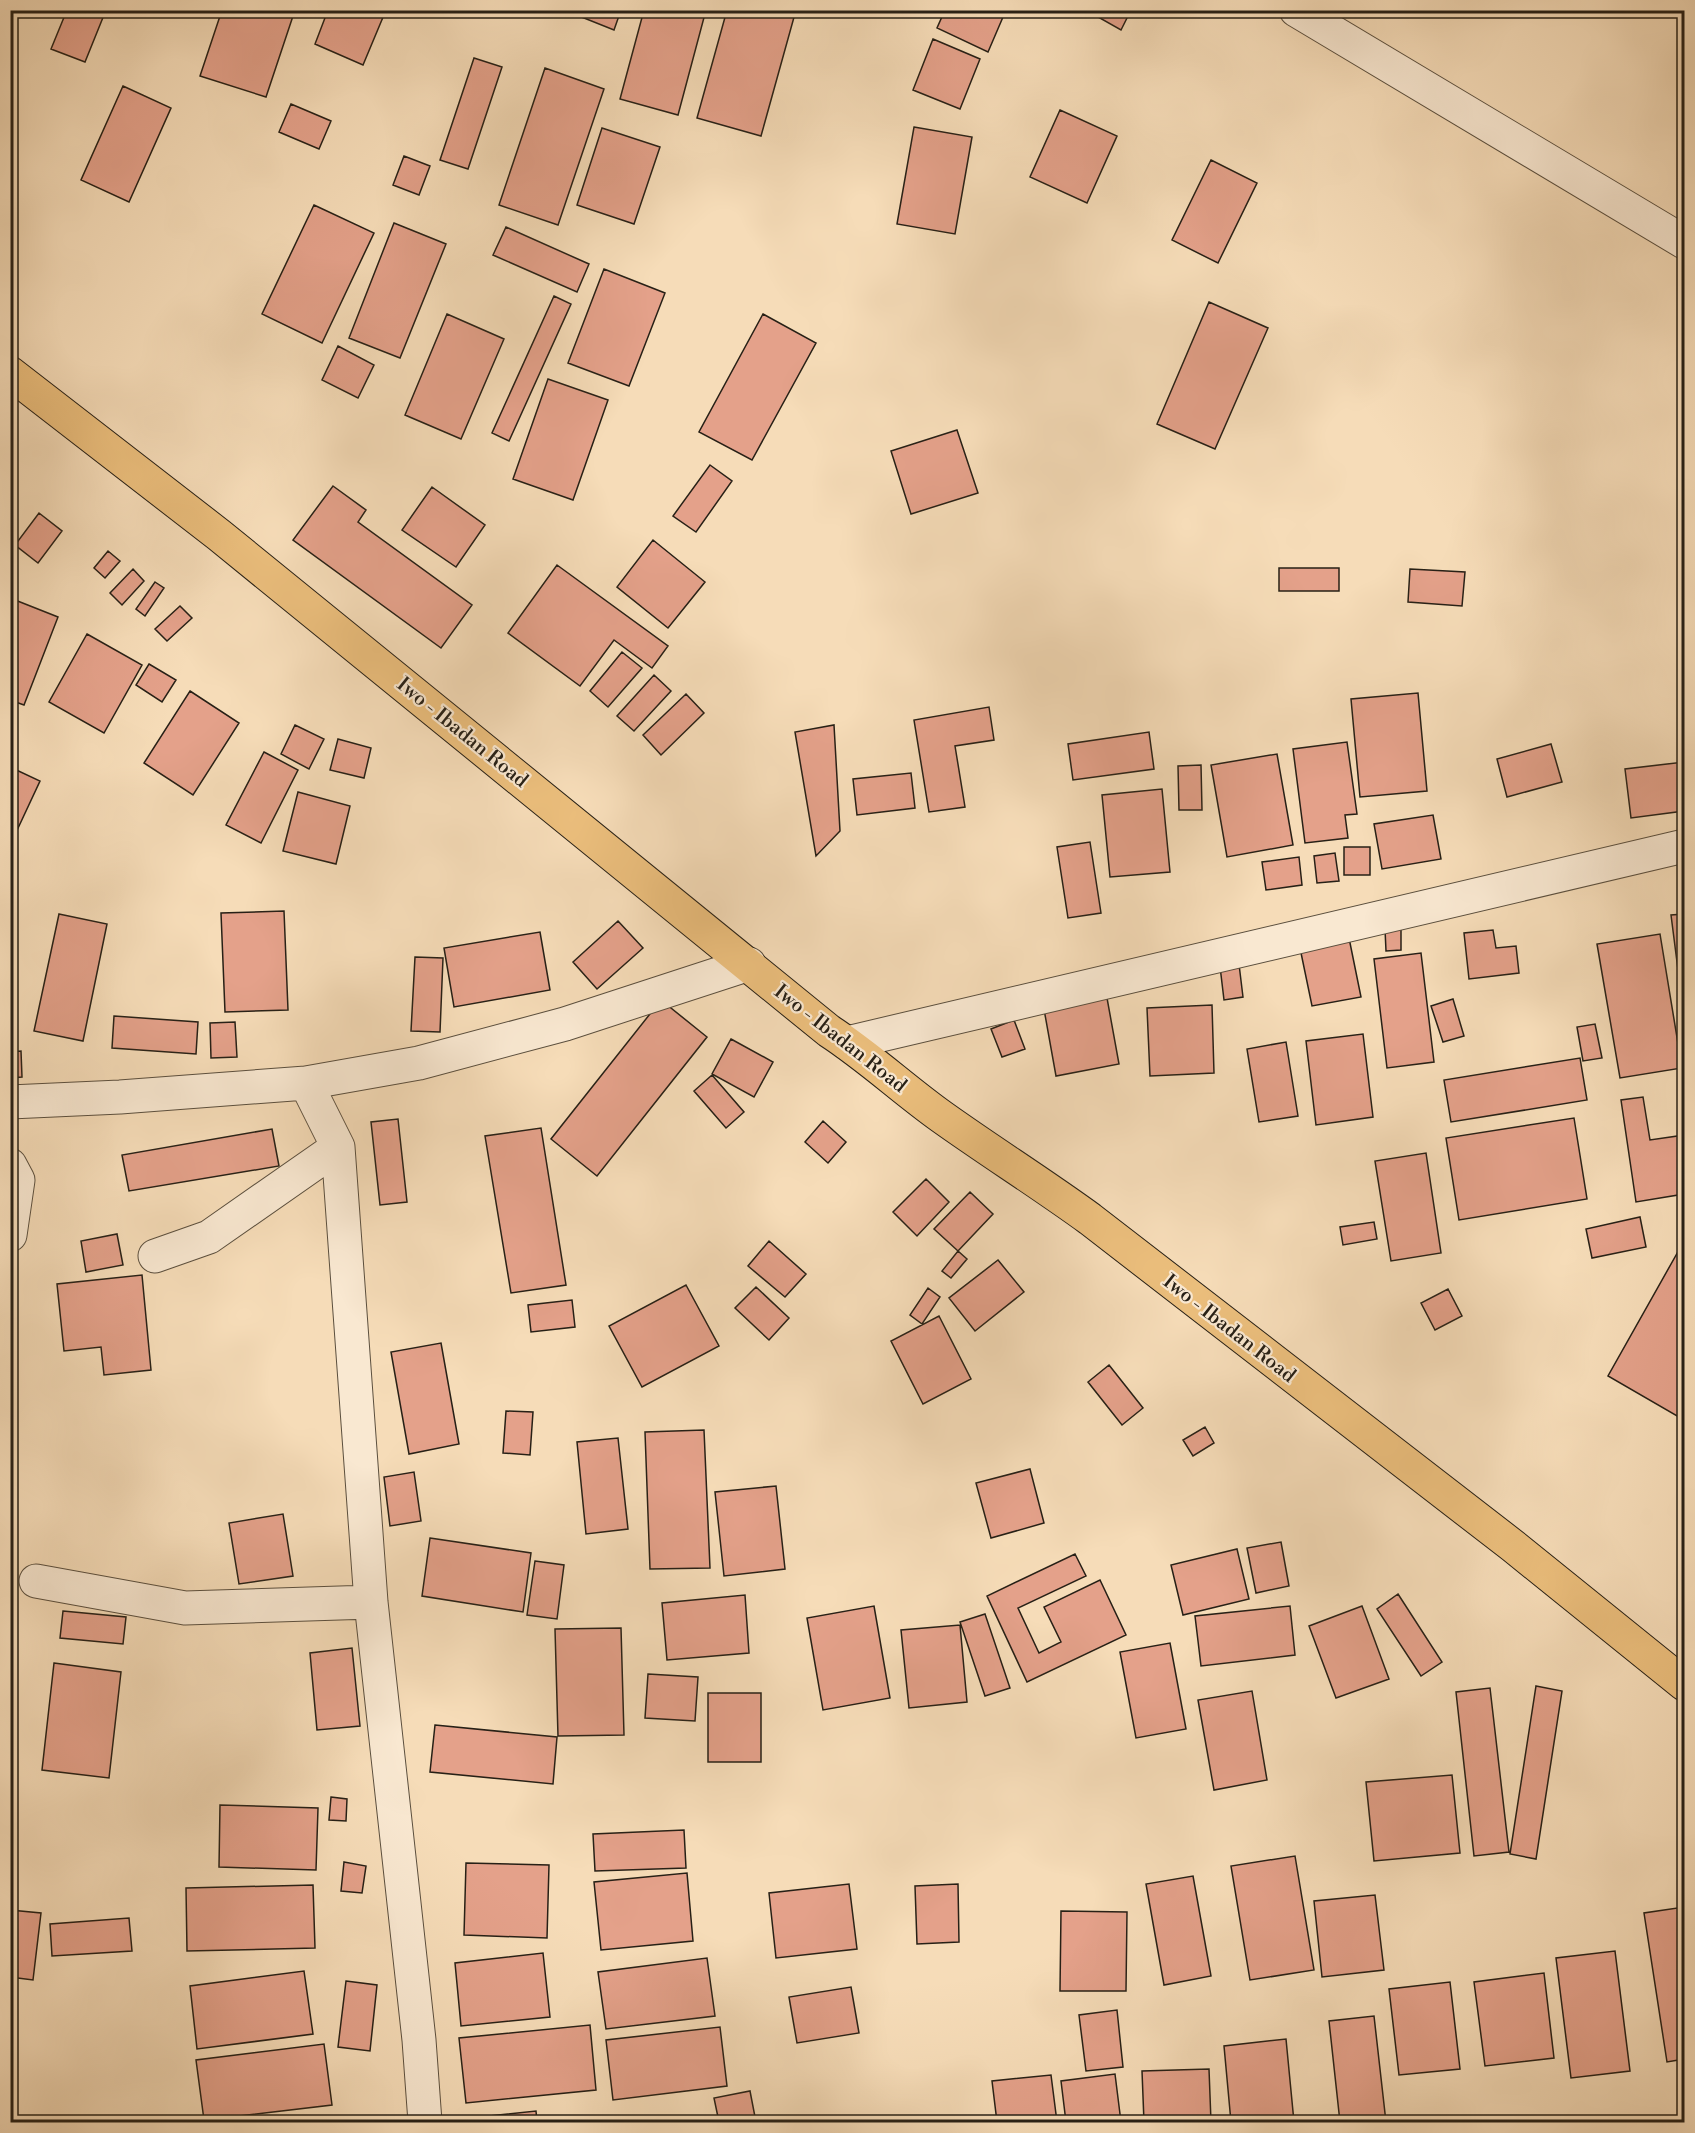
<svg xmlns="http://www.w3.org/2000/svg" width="1695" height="2133" font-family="'Libre Bodoni',serif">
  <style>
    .building { fill: #e4a18a; stroke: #272016; stroke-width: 1.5 }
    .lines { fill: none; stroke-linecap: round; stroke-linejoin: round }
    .minor-casing { stroke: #5b4f3e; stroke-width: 35 }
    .major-casing { stroke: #272016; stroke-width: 35 }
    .minor { stroke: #f9e8d1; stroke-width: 33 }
    .major { stroke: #ebbe7c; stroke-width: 33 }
    .labels { text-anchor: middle; stroke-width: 4.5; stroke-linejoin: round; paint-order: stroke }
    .street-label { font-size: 20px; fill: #272016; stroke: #f9e8d1 }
  </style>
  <rect width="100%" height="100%" fill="#f6dcb8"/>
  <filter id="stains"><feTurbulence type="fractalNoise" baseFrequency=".00333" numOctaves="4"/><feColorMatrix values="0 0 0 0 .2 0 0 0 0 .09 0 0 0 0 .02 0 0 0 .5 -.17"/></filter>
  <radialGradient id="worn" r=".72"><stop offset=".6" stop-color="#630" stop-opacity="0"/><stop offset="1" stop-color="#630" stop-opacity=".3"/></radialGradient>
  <path class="building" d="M67 10H106L85 62 51 49Z
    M222 10H295L266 97 200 76Z
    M328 10H386L363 65 315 44Z
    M564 10H621L614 30Z
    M644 10H706L678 115 620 99Z
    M727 10H796L761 136 697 118Z
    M945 10H1006L988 52 937 28Z
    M1102 10H1131L1121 30 1098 17Z
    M933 39 980 59 960 109 913 90Z
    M474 58 502 67 468 169 440 160Z
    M545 68 604 89 558 225 499 205Z
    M123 86 171 108 129 202 81 180Z
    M291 104 331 121 319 149 279 132Z
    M1060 110 1117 136 1087 203 1030 177Z
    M914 127 972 137 955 234 897 224Z
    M602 128 660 147 634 224 577 205Z
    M404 156 430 166 419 195 393 185Z
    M1211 160 1257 183 1218 263 1172 240Z
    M314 205 374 233 322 343 262 314Z
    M394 223 446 244 400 358 349 338Z
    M506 227 589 264 577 292 493 255Z
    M604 269 665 293 629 386 568 363Z
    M554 296 571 304 509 441 492 433Z
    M1209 302 1268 328 1215 449 1157 424Z
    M447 314 504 339 461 439 405 415Z
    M763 314 816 343 752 460 699 432Z
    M338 346 374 365 358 398 322 380Z
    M548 379 608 400 573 500 513 479Z
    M957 430 978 493 911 514 891 451Z
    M710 465 732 481 696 532 673 516Z
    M333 486 366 510 358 522 472 605 441 648 293 540Z
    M432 487 485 525 456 567 402 530Z
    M39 513 62 531 38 563 15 545Z
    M653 540 705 582 668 628 617 587Z
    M108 551 120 561 105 578 94 568Z
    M557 565 668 646 652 668 614 640 580 686 508 633Z
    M1279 568H1339V591H1279Z
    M133 569 144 581 122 605 110 593Z
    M1410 569 1465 572 1462 606 1408 602Z
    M155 582 164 588 145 616 136 609Z
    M10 598 58 617 24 705 10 700Z
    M180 606 192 618 167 641 155 629Z
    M87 634 142 665 104 733 49 702Z
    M622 652 642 668 608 707 590 691Z
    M149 664 176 680 162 702 136 685Z
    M654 675 671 691 634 731 617 716Z
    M190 691 239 723 193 795 144 763Z
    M1418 693 1427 791 1360 797 1351 699Z
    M686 694 704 713 661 755 643 735Z
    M989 707 994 740 955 746 965 807 929 812 914 720Z
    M295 725 324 739 309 769 281 754Z
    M834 725 840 831 816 856 795 732Z
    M1149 732 1154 769 1073 780 1068 744Z
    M338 739 371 748 364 778 330 770Z
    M1347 742 1357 814 1345 815 1348 838 1305 843 1293 749Z
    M1551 744 1562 782 1507 797 1497 759Z
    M264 752 298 770 261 843 226 825Z
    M1277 754 1293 845 1227 857 1211 765Z
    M1684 762V811L1631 818 1625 769Z
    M1201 765 1202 810H1179L1178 766Z
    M10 767 40 781 12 841 10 840Z
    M911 773 915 808 857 815 853 779Z
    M1162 789 1170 872 1110 877 1102 795Z
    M298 792 350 806 336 864 283 851Z
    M1433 815 1441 859 1382 869 1374 824Z
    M1090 842 1101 913 1068 918 1057 847Z
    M1344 847H1370V875H1344Z
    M1335 853 1339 881 1317 883 1314 856Z
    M1299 857 1302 885 1266 890 1262 862Z
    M284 911 288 1010 225 1012 221 913Z
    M59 914 107 924 83 1041 34 1031Z
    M1684 914V1017L1671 915Z
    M618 921 643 948 597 989 573 962Z
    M1385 929H1401V950L1386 951Z
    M1493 930 1496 948 1516 946 1519 973 1469 979 1464 933Z
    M540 932 550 990 454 1007 444 948Z
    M1660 934 1682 1068 1620 1078 1597 944Z
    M1349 938 1361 997 1312 1006 1300 948Z
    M1421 953 1434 1062 1387 1068 1374 959Z
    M1238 956 1243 997 1224 1000 1219 958Z
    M415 957 443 958 440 1032 411 1031Z
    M1105 987 1119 1064 1056 1076 1042 998Z
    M1453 999 1464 1036 1443 1042 1431 1006Z
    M661 1000 707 1037 597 1176 551 1139Z
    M1212 1005 1214 1073 1150 1076 1147 1008Z
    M114 1016 198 1022 196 1054 112 1048Z
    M1014 1020 1025 1049 1002 1057 991 1029Z
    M235 1022 237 1057 211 1058 210 1023Z
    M1595 1024 1602 1058 1583 1061 1577 1027Z
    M1363 1034 1373 1117 1316 1125 1306 1041Z
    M731 1039 773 1062 754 1097 712 1074Z
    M1286 1042 1298 1116 1259 1122 1247 1049Z
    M21 1051 22 1077 10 1078V1052Z
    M1580 1058 1587 1100 1451 1122 1444 1080Z
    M712 1075 744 1112 726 1128 694 1091Z
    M1684 1089V1194L1636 1202 1621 1100 1643 1097 1650 1140 1684 1135 1678 1090Z
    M1574 1118 1587 1199 1459 1220 1446 1138Z
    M398 1119 407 1202 380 1205 371 1122Z
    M823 1121 846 1142 828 1163 805 1142Z
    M541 1128 566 1285 511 1293 485 1136Z
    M272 1129 279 1166 129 1191 122 1155Z
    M1426 1153 1441 1253 1391 1261 1375 1161Z
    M926 1179 949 1202 917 1236 893 1212Z
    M970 1192 993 1214 958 1251 934 1229Z
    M1640 1217 1646 1247 1592 1258 1586 1229Z
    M1374 1222 1377 1239 1343 1245 1340 1227Z
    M117 1234 123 1265 86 1272 81 1241Z
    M769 1241 806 1274 785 1297 748 1266Z
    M1684 1241V1420L1608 1376Z
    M958 1251 967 1259 951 1278 942 1271Z
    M998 1260 1024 1292 975 1331 949 1298Z
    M142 1275 151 1370 104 1375 101 1347 64 1351 57 1284Z
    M686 1285 719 1346 642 1387 609 1326Z
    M756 1287 789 1318 769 1340 735 1308Z
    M928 1288 940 1297 922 1324 910 1315Z
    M1448 1289 1462 1316 1435 1330 1421 1303Z
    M572 1300 575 1327 531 1332 528 1305Z
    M939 1316 971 1379 923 1404 891 1341Z
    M441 1343 459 1444 409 1454 391 1352Z
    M1109 1365 1143 1408 1122 1425 1088 1382Z
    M506 1411 533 1412 530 1455 503 1453Z
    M1205 1427 1214 1443 1193 1456 1183 1440Z
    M704 1430 710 1568 650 1569 645 1432Z
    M618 1438 628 1529 586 1534 577 1442Z
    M1030 1469 1044 1523 991 1538 976 1483Z
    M414 1472 421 1521 390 1526 384 1477Z
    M776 1486 785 1569 724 1576 715 1492Z
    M283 1514 293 1576 239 1584 229 1523Z
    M430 1538 531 1553 523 1612 422 1596Z
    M1281 1542 1289 1586 1256 1593 1247 1548Z
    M1237 1549 1249 1599 1183 1615 1171 1565Z
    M1075 1554 1086 1576 1018 1608 1039 1653 1061 1642 1044 1607 1100 1580 1126 1635 1027 1682 987 1596Z
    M535 1561 564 1565 557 1619 527 1615Z
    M1398 1594 1442 1662 1421 1676 1377 1609Z
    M745 1595 749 1653 667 1660 662 1603Z
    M874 1606 890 1698 823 1710 807 1618Z
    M1290 1606 1295 1655 1201 1666 1195 1616Z
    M1362 1606 1389 1679 1336 1698 1309 1626Z
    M63 1611 126 1617 123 1644 60 1638Z
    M985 1614 1010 1688 985 1696 960 1622Z
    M960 1625 967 1702 909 1708 901 1630Z
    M621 1628 624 1735 558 1736 555 1629Z
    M1170 1643 1186 1729 1136 1738 1120 1652Z
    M352 1648 360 1726 317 1730 310 1653Z
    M54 1663 121 1672 109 1778 42 1770Z
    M648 1674 698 1677 695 1721 645 1718Z
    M1536 1686 1562 1691 1536 1859 1510 1854Z
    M1490 1688 1509 1852 1474 1856 1456 1692Z
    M1252 1691 1267 1780 1214 1790 1198 1700Z
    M708 1693H761V1762H708Z
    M435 1725 557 1737 553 1784 430 1772Z
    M1452 1775 1460 1853 1374 1861 1366 1782Z
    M331 1797 347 1799 346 1821 329 1820Z
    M220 1805 318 1808 316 1870 219 1867Z
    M684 1830 686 1868 595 1871 593 1834Z
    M1295 1856 1314 1970 1250 1980 1231 1866Z
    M344 1862 366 1866 362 1893 341 1891Z
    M466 1863 549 1865 547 1938 464 1935Z
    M687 1873 693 1941 601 1950 594 1882Z
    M1193 1876 1211 1976 1164 1985 1146 1884Z
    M849 1884 857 1949 776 1958 769 1893Z
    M958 1884 959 1942 917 1944 915 1886Z
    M313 1885 315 1948 187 1951 186 1888Z
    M1375 1895 1384 1970 1322 1977 1314 1901Z
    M1684 1907V2059L1667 2062 1644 1913Z
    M10 1910 41 1913 33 1980 10 1977Z
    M1061 1911 1127 1912 1126 1991H1060Z
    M129 1918 132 1951 52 1956 50 1924Z
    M1615 1951 1630 2071 1571 2078 1556 1958Z
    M543 1953 550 2017 461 2026 455 1963Z
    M707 1958 715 2016 606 2029 598 1972Z
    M304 1971 313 2034 197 2049 190 1986Z
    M1544 1973 1554 2058 1485 2066 1474 1982Z
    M346 1981 377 1985 370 2051 338 2047Z
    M1450 1982 1460 2069 1399 2075 1389 1989Z
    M851 1987 859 2033 797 2043 789 1997Z
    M1117 2010 1123 2067 1086 2071 1079 2015Z
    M1374 2016 1386 2122H1340L1329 2021Z
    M590 2025 596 2090 466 2103 459 2038Z
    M720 2027 727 2086 613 2100 606 2040Z
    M1286 2039 1294 2122H1231L1224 2046Z
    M324 2044 332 2105 204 2120 196 2060Z
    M1209 2069 1211 2122H1144L1142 2071Z
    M1115 2074 1121 2122H1066L1061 2081Z
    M1051 2075 1057 2122H997L992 2081Z
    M750 2091 756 2122H719L714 2098Z
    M536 2111 537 2122H472L471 2118Z
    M832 2116 833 2122H798Z"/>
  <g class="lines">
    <g class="minor-casing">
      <path id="minor" d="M1296 10 1684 242
        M847 1043 1684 846
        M306 1083 338 1147 371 1602 419 2040 425 2122
        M10 1102 120 1097 306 1083 419 1063 565 1024 749 964
        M10 1165 18 1180 10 1235
        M155 1256 209 1237 338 1147
        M36 1581 185 1608 371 1602"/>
    </g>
    <g class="major-casing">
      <path id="major" d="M10 373 219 535 829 1031C869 1057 904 1090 942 1117 991 1152 1042 1184 1090 1219L1513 1546 1684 1684"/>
    </g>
    <use href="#minor" class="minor"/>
    <use href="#major" class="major"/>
  </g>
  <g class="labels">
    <g class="street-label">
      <text transform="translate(463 732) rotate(39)" y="7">Iwo - Ibadan Road</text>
      <text transform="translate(841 1038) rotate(38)" y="7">Iwo - Ibadan Road</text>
      <text transform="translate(1230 1328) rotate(38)" y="7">Iwo - Ibadan Road</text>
    </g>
  </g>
  <rect width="1695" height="2133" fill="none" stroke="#f6dcb8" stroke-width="36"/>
  <rect x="12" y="12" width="1671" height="2109" fill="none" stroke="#272016" stroke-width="3"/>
  <rect x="18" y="18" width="1659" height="2097" fill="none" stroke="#272016" stroke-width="1.5"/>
  <rect width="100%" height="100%" filter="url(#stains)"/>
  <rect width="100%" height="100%" fill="url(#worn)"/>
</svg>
